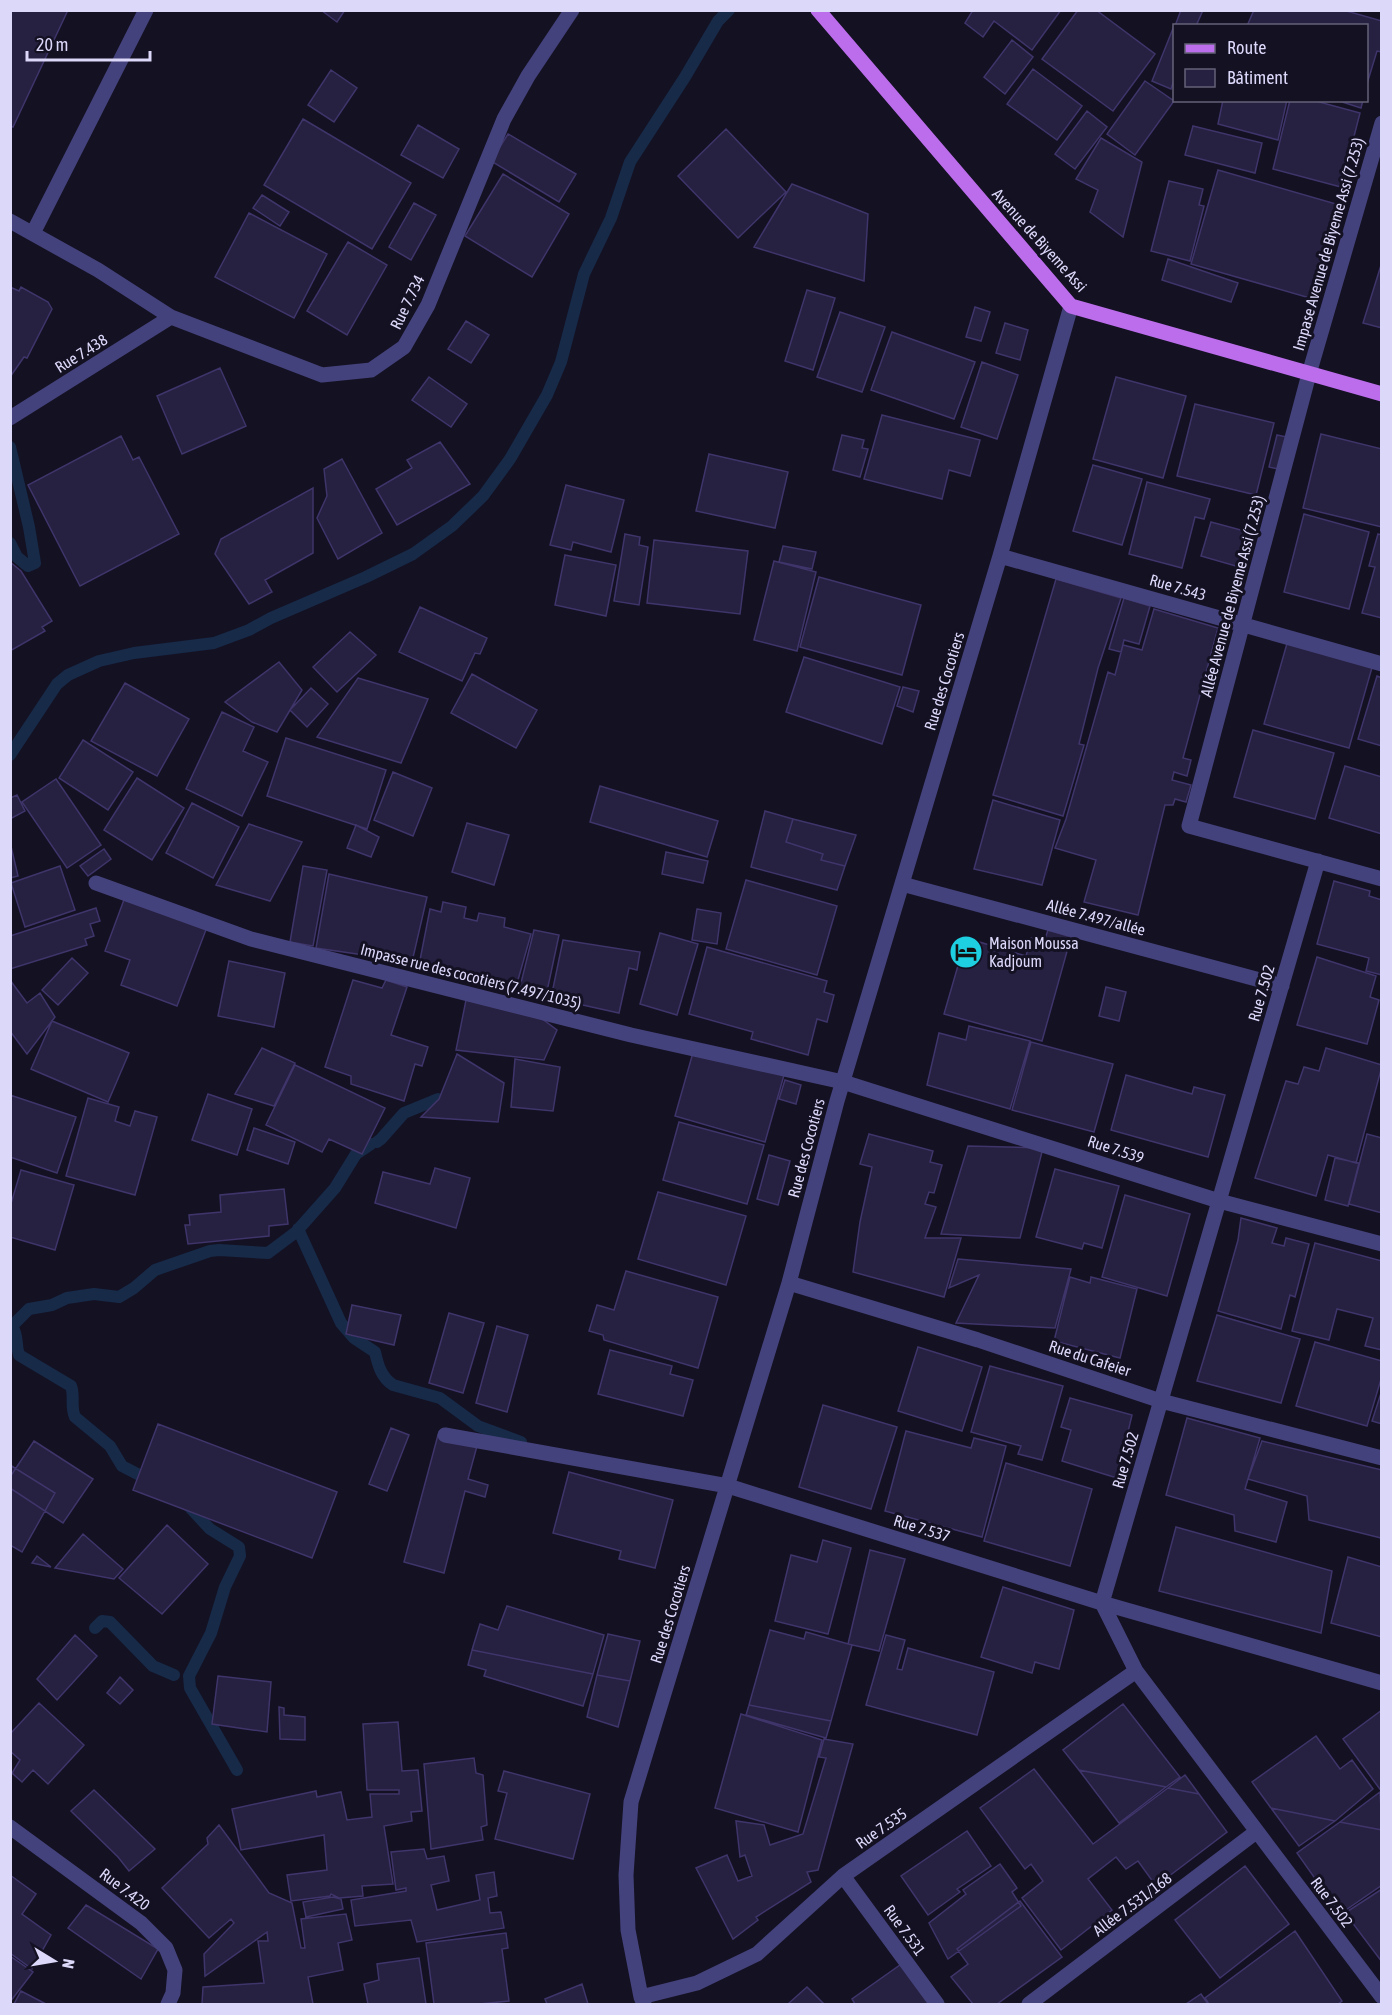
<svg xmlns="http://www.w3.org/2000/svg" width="1392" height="2015" font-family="'Asap Condensed',sans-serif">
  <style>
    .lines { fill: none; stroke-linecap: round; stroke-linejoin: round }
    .stream { stroke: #172a48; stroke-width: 12 }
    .building { fill: #262041; stroke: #3f356a; stroke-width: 1.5 }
    .minor { stroke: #44427c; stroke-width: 15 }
    .major { stroke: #bc6dec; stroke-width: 15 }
    .labels { text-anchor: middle; stroke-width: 6; stroke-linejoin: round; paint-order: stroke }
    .street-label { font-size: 16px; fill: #dcd8fa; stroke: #141123 }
    .poi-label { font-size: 16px; fill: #dcd8fa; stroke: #141123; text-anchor: start }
  </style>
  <rect width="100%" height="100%" fill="#141123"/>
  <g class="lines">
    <path class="stream" d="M10 447 29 527 35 563 28 566 17 557 10 543
      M10 755 57 684 68 675 99 661 134 653 214 643 249 630 271 618 366 577 413 554 452 526 483 496 510 459 547 395 561 362 584 274 611 218 630 162 685 77 718 21 729 10
      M377 1142 381 1139 404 1113 438 1099
      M298 1229 341 1323 354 1338 375 1352C378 1365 381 1377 393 1385L440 1398 478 1426 521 1442
      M151 1481 122 1466 110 1446 75 1417C70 1406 75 1396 71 1386L19 1355C15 1343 19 1337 12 1326L29 1309 52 1305 67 1298 94 1294 119 1297 134 1288 155 1270 210 1251 219 1250 268 1253 296 1232 335 1188 356 1154 371 1144
      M185 1502 210 1529 239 1547 240 1556 225 1587 211 1633 189 1676 190 1688 237 1770
      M95 1628 102 1621 110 1622 153 1666 174 1675"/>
  </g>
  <path class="building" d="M10 10H68L13 127 10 126Z
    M321 10H345L337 22Z
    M973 10H1061L1032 50 994 21 983 37 965 23Z
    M1078 10H1096L1155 54 1113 111 1042 59Z
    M1181 10H1203L1196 26H1175Z
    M1254 10H1343L1382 21V52L1377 51 1366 87V26H1247Z
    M1174 26V80L1171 89 1152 81Z
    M1012 40 1033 57 1005 94 984 77Z
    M1033 69 1082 106 1057 140 1007 104Z
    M331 70 357 88 334 122 308 105Z
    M1145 81 1174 101 1135 155 1107 134Z
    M1223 100H1287L1278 140 1218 124Z
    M1290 100H1312L1360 113 1341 187 1273 169Z
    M1336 100H1363L1361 108Z
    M1087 111 1107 127 1075 169 1055 154Z
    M303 119 411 183 372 249 264 185Z
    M418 125 459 149 443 178 401 155Z
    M1193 126 1262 143 1255 173 1185 155Z
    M726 129 786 192 738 238 678 176Z
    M508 134 576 174 559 202 491 161Z
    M1101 138 1142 162 1123 237 1090 212 1098 190 1076 179Z
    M1218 170 1336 204 1310 298 1191 264Z
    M503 174 569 214 532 277 465 236Z
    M1169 181 1203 189 1199 205 1204 206 1190 261 1151 251Z
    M792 184 868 214 864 281 754 247Z
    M262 195 289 212 280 226 253 208Z
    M414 203 436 215 411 260 389 247Z
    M249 213 327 254 294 318 215 277Z
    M348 242 387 265 347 335 307 311Z
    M1168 259 1238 283 1231 302 1162 280Z
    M1382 262V328L1363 323Z
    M10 287 19 291 21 287 48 302 52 309 27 358 24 357 10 377Z
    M807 290 835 298 813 370 785 361Z
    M975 307 990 312 981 341 966 337Z
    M840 312 885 327 862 392 817 377Z
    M466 321 489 335 471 363 448 349Z
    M1005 323 1028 330 1020 360 996 353Z
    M892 332 975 362 954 419 871 390Z
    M982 362 1018 375 997 439 961 427Z
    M220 368 246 426 182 454 157 396Z
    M429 377 467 404 451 427 412 400Z
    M1116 377 1186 396 1163 478 1093 459Z
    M1195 404 1274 423 1256 495 1177 476Z
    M882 415 980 440 970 476 949 470 942 499 864 479Z
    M1321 434 1382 449V527L1303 508Z
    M842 435 864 440 862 448 868 449 860 477 833 470Z
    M1277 435 1292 438 1283 470 1269 467Z
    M121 436 133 460 139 457 179 534 80 586 28 485Z
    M440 442 470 484 397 525 376 489 412 468 407 460Z
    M709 454 788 472 775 528 696 511Z
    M342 459 382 533 338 559 317 518 327 496 324 469Z
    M1093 465 1142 479 1122 545 1073 531Z
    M1147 482 1210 499 1204 519 1195 517 1182 568 1129 554Z
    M566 485 624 500 611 552 573 542 571 550 550 545Z
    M313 488V553L265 580 272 592 249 604 215 554 221 539Z
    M1304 514 1369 532 1349 609 1284 592Z
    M1211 522 1252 533 1243 568 1201 556Z
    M625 534 640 537 639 545 648 547 639 605 614 601Z
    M1378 534 1382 535V618L1362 613 1375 567 1369 566Z
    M654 540 748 551 740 614 647 603Z
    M783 546 816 552 812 569 779 562Z
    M565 555 616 565 606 616 555 605Z
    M774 561 816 572 797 651 754 640Z
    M10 562 21 571 52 621 42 627 45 631 10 651Z
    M819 577 921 605 902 675 800 647Z
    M1056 579 1121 598 1098 668 1079 744 1084 745 1063 816 993 795Z
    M1124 598 1150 606 1139 644 1124 640 1121 652 1109 649Z
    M420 607 487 638 480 654 475 653 462 681 399 652Z
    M1154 609 1218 628 1183 758 1191 760 1187 776 1174 772 1172 780 1191 785 1186 802 1175 799 1173 805H1165L1138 915 1084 902 1096 860 1055 848 1066 819 1108 672 1115 675 1123 645 1142 650Z
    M350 632 376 655 337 692 313 667Z
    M1288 640 1373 664 1349 748 1264 724Z
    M804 657 900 687 882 744 786 712Z
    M279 662 302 690 277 732 252 722 225 702Z
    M472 674 537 710 516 748 451 713Z
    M1377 676 1382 678V746L1358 739Z
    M358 678 428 699 401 763 317 737Z
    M125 683 189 719 157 776 91 741Z
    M903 687 919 691 913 712 897 706Z
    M311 688 328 704 307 727 290 710Z
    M222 712 254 727 243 751 268 762 242 816 186 789Z
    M1253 730 1334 753 1315 819 1234 797Z
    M286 738 386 770 367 829 267 796Z
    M83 740 133 772 108 810 59 778Z
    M1345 766 1382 777V834L1329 818Z
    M393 772 432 788 413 836 374 820Z
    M137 778 184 808 152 860 104 830Z
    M56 779 101 845 67 868 22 802Z
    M600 786 718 821 707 857 590 822Z
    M17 795 25 811 10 819V798Z
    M993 800 1060 820 1042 885 974 869Z
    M192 803 239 827 213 878 166 853Z
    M765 811 793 819 786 842 823 854 821 860 845 866 837 890 751 867Z
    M793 819 856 835 845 866 821 860 823 854 786 842Z
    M467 823 509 835 494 885 452 872Z
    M249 824 302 842 270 901 216 885Z
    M356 825 379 837 371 857 347 848Z
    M10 842 18 876 10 878Z
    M104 849 111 859 88 876 80 866Z
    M666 852 708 861 703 883 662 874Z
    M60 866 75 910 25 927 11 883Z
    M303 866 327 870 313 946 290 942Z
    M329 874 427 897 412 962 316 948Z
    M746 880 837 906 817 975 726 949Z
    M1334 881 1370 891 1369 896 1382 900V975L1366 971 1369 958 1317 944Z
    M125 897 207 927 177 1006 121 985 130 960 105 951Z
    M443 902 466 907 464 918 477 921 479 913 505 918 504 927 531 934 516 987 420 960 430 909 441 912Z
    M96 908 100 921 90 924 94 936 85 939 87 945 10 969V936Z
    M697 909 721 913 717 944 692 940Z
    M534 930 559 935 546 996 520 987Z
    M1048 930 1071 937 1042 1041 944 1014 966 938 1026 956 1031 938 1044 942Z
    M660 933 698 944 677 1015 640 1004Z
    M563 940 640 952 637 970 629 968 619 1013 551 998Z
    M707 947 827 981 824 992 834 995 827 1022 817 1019 808 1055 751 1039 753 1032 689 1014Z
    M1317 957 1376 976 1370 997 1379 1000 1367 1044 1297 1025Z
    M72 958 88 973 58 1005 42 990Z
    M229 961 285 973 274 1027 218 1016Z
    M10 980 27 1003 40 993 55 1017 27 1054 10 1031Z
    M353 980 382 988 386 980 407 987 391 1035 428 1047 422 1066 415 1064 404 1101 351 1084V1076L325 1067Z
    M1106 987 1126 992 1119 1021 1099 1016Z
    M466 1000 533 1012 557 1030 544 1060 456 1050Z
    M52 1021 129 1053 108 1102 31 1069Z
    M969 1026 1030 1041 1010 1109 927 1085 939 1033 966 1040Z
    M1031 1042 1113 1064 1094 1132 1012 1110Z
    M262 1048 295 1063 274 1106 235 1094Z
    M1326 1048 1382 1065V1066L1356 1163 1328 1155 1316 1196 1255 1178 1286 1081 1298 1084 1304 1067 1319 1071Z
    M694 1049 784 1075 765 1142 675 1116Z
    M457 1054 504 1083 498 1122 421 1117 439 1099Z
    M515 1059 560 1067 553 1111 511 1107Z
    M295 1065 385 1108 362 1154 329 1139 322 1152 266 1125Z
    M1126 1075 1192 1094 1194 1087 1225 1095 1208 1157 1111 1130Z
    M785 1080 801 1085 796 1104 779 1099Z
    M208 1094 252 1109 237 1155 192 1140Z
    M10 1095 76 1117 57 1173 10 1157Z
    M88 1098 119 1107 115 1121 130 1126 135 1111 157 1117 135 1195 66 1176Z
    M679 1122 764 1145 747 1204 663 1180Z
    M254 1128 295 1142 288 1164 247 1150Z
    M869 1134 933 1151 930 1162 942 1165 934 1193 929 1192 925 1204 936 1207 925 1238H961L944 1297 853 1272 860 1222 872 1167 860 1164Z
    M1367 1134 1382 1138V1213L1349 1204Z
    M968 1146 1043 1148 1020 1238 941 1234Z
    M769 1155 790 1161 778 1205 757 1199Z
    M1335 1158 1359 1163 1348 1206 1325 1200Z
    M435 1168 470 1178 456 1228 375 1203 383 1172 430 1184Z
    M1055 1169 1119 1186 1102 1248 1084 1243 1082 1249 1036 1237Z
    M21 1170 74 1185 55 1250 10 1237V1207Z
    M284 1189 288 1224 269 1226V1236L188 1244 185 1225H190L189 1215 221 1212 220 1195Z
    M658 1192 746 1216 726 1285 638 1259Z
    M1125 1195 1190 1214 1167 1296 1102 1277Z
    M1241 1218 1277 1228 1272 1243 1284 1246 1286 1238 1309 1244 1295 1297 1290 1295 1281 1329 1218 1311 1238 1240Z
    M1315 1243 1382 1261V1350L1365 1346 1373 1318 1337 1309 1329 1340 1292 1331Z
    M958 1259 1071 1269 1055 1328 956 1323 979 1275 949 1288Z
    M626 1271 718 1297 698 1368 604 1340 603 1335 589 1331 597 1305 614 1310Z
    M1070 1277 1090 1283 1091 1277 1137 1289 1120 1358 1054 1341Z
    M352 1305 401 1315 394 1345 346 1334Z
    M449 1313 484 1323 463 1393 429 1383Z
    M1217 1315 1300 1339 1281 1403 1197 1381Z
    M497 1326 528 1335 507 1412 476 1403Z
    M1315 1342 1382 1361V1376L1367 1426 1296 1406Z
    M918 1347 982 1367 962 1431 898 1411Z
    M610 1350 672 1366 670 1374 693 1380 683 1416 598 1394Z
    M990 1366 1063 1386 1042 1460 1018 1454 1021 1446 971 1432Z
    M1382 1390V1424L1372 1421Z
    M1070 1398 1132 1415 1117 1478 1062 1461 1071 1430 1061 1427Z
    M823 1405 897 1427 871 1509 799 1487Z
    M1187 1418 1260 1438 1245 1489 1287 1502 1276 1542 1235 1531 1234 1515 1166 1495Z
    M158 1424 337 1492 312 1558 133 1490Z
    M391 1428 409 1435 387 1491 369 1484Z
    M906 1431 971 1448 974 1438 1006 1446 982 1537 885 1511Z
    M438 1435 477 1446 468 1479 488 1485 485 1497 465 1491 444 1573 404 1562Z
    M34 1441 93 1479 63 1523 10 1488V1477Z
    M1262 1441 1382 1470 1381 1538 1309 1520 1307 1496 1248 1479Z
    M1006 1463 1092 1489 1070 1566 984 1541Z
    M10 1465 55 1493 22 1552 10 1545Z
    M569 1472 673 1500 655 1568 619 1559 621 1551 553 1533Z
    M167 1525 208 1564 162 1614 119 1578Z
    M1176 1527 1332 1571 1321 1633 1159 1591Z
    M83 1534 123 1569 114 1579 55 1568Z
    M823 1540 851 1548 828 1634 775 1621 791 1555 817 1562Z
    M870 1550 905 1559 879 1651 848 1644Z
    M37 1556 51 1567 32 1563Z
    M1348 1557 1382 1567V1637L1331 1623Z
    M1003 1587 1074 1610 1059 1669 1035 1662 1032 1673 981 1657Z
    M507 1606 604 1635 593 1674 472 1650 480 1624 498 1630Z
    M770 1630 804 1639 806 1632 852 1645 831 1721 749 1705Z
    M608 1634 640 1641 630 1681 597 1675Z
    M75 1635 97 1656 57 1700 37 1679Z
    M886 1635 905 1640 897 1669 902 1670 908 1648 994 1672 977 1735 866 1705Z
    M472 1650 593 1674 583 1706 484 1676 486 1670 468 1665Z
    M597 1675 630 1681 618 1727 587 1717Z
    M218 1676 271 1682 267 1732 212 1724Z
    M120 1677 133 1690 120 1704 107 1693Z
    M39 1703 84 1745 48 1784 33 1770 22 1782 12 1773 20 1760 10 1751V1734Z
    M1123 1704 1180 1777 1166 1787 1079 1770 1063 1750Z
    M749 1705 831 1721 826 1738 746 1715Z
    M279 1707 284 1708V1715L305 1717V1740L280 1739Z
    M1382 1710V1792L1343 1739Z
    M741 1714 822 1740 798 1832 715 1808Z
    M398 1722 402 1771 418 1770 422 1811 411 1812 412 1821 384 1826 393 1884 362 1886 363 1896 339 1898 331 1894 330 1896 291 1901 287 1875 327 1870 324 1835 241 1850 232 1809 316 1791 317 1797 341 1792 347 1820 372 1817 370 1794H399V1790H367L363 1724Z
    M1316 1736 1340 1769 1352 1760 1373 1789 1335 1821 1271 1808 1252 1782Z
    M824 1739 853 1744 818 1870 807 1872 811 1882 756 1917 758 1920 733 1939 696 1868 727 1855 738 1881 752 1876 745 1855 740 1857 736 1821 764 1825 770 1845 803 1834 826 1758 819 1757Z
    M474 1758 476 1773 483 1775 487 1825 481 1827 483 1840 431 1849 424 1764Z
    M1034 1769 1093 1844 1168 1788 1199 1794 1227 1832 1156 1886 1138 1861 1126 1869 1116 1857 1088 1879 1112 1910 1061 1950 1022 1898 1043 1881 1031 1864 1025 1869 980 1808Z
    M1079 1770 1166 1787 1119 1823Z
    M504 1771 590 1794 573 1859 495 1839 507 1793 498 1791Z
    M1185 1775 1199 1794 1168 1788Z
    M94 1790 155 1849 129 1871 118 1857 71 1811Z
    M1380 1792 1382 1830 1340 1822Z
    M1271 1808 1335 1821 1299 1846Z
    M1340 1822 1382 1830V1885L1340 1914 1297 1853Z
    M219 1825 269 1893 292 1903 301 1948H305L301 1919 346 1914 352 1940 338 1943 343 1970 308 1977 313 2004H202L203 1987 264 1983 258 1941H268L267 1932 205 1976 204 1954 234 1923 231 1919 209 1938 162 1888 208 1844 207 1838Z
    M967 1831 991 1866 957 1889 960 1892 928 1915 901 1876Z
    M424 1849 427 1859 444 1856 449 1881 431 1885 437 1910 480 1900 476 1875 494 1872 497 1896 488 1898 490 1913 501 1912 504 1928 417 1942 411 1920 355 1926 351 1900 406 1891V1888L396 1890 391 1852Z
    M1000 1864 1017 1888 1012 1892 1021 1906 948 1959 929 1923 966 1894 963 1890Z
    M1245 1866 1289 1924 1220 1978 1175 1920Z
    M10 1875 36 1894 22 1914 51 1935 32 1969 10 1953Z
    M1382 1889V1962L1345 1913Z
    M333 1897 341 1899 343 1909 306 1917 303 1902Z
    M1020 1901 1062 1957 997 2004H973L951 1977 968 1964 957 1949Z
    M86 1905 158 1949 141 1979 68 1928Z
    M1295 1931 1342 2001 1338 2004H1209L1205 1998Z
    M506 1933 508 1948 502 1949 509 2001 479 2004H434L426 1943Z
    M10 1956 33 1972 10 2002Z
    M419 1958 426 2004H368L364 1984 379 1980 377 1964Z
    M907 1960 938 2004H855L852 1999Z
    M582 1984 588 2004H547L545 1999Z
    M807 1987 824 2004H788Z
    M21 1991 44 2003 46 2004H14Z
    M1201 1994 1208 2004H1186Z"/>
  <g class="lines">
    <path class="minor" d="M1382 123 1309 374 1189 826 1382 879
      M10 221 98 270 171 317 322 375 371 370 404 347 428 305 504 119 528 76 572 10
      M33 233 146 10
      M10 418 171 317
      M1000 556 1382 664
      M1318 861 1102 1603 1136 1671 1382 1997
      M96 883 251 939 631 1035 843 1082 1219 1201 1382 1244
      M902 884 1282 986
      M789 1283 978 1340 1161 1401 1382 1458
      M445 1435 728 1486 1102 1603 1382 1683
      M10 1827 141 1923 166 1948 175 1970 173 1993 168 2004
      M843 1876 937 2004
      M641 1997 697 1983 757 1954 843 1876 1136 1671
      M644 2004 641 1997 628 1930 626 1875 631 1802 789 1283 837 1101 1000 556 1071 306
      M1029 2004 1256 1832"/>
    <path class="major" d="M818 10 1071 306 1382 394"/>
  </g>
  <defs>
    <g id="hotel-disc" transform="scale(1.725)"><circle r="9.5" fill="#1ecee1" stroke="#141123"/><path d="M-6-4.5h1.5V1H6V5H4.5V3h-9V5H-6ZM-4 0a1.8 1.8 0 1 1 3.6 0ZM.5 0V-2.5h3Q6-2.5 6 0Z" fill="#111"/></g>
  </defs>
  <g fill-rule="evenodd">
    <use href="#hotel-disc" x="966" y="952"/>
  </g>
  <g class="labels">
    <g class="street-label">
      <text transform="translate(1040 240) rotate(48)" y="6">Avenue de Biyeme Assi</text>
      <text transform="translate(1328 244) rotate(-74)" y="6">Impase Avenue de Biyeme Assi (7.253)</text>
      <text transform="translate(407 302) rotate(-64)" y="6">Rue 7.734</text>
      <text transform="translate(81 353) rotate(-32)" y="6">Rue 7.438</text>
      <text transform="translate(1178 587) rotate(16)" y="6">Rue 7.543</text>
      <text transform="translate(1232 596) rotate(-75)" y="6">Allée Avenue de Biyeme Assi (7.253)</text>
      <text transform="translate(944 681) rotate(-73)" y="6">Rue des Cocotiers</text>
      <text transform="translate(1096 917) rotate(15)" y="6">Allée 7.497/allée</text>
      <text transform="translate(471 976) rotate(14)" y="6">Impasse rue des cocotiers (7.497/1035)</text>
      <text transform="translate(1261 993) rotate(-74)" y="6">Rue 7.502</text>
      <text transform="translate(806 1148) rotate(-75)" y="6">Rue des Cocotiers</text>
      <text transform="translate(1116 1149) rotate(18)" y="6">Rue 7.539</text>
      <text transform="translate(1090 1358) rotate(18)" y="6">Rue du Cafeier</text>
      <text transform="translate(1125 1460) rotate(-74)" y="6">Rue 7.502</text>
      <text transform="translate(922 1528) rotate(17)" y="6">Rue 7.537</text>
      <text transform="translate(670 1614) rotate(-73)" y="6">Rue des Cocotiers</text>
      <text transform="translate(881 1828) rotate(-35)" y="6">Rue 7.535</text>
      <text transform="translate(125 1889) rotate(37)" y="6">Rue 7.420</text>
      <text transform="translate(1332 1902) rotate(53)" y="6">Rue 7.502</text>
      <text transform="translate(1132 1904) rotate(-37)" y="6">Allée 7.531/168</text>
      <text transform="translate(905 1930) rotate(54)" y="6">Rue 7.531</text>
    </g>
    <g class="poi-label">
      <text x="989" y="949">Maison Moussa<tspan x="989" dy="18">Kadjoum</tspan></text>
    </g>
  </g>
  <rect width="1392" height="2015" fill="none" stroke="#dcd8fa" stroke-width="24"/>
  <rect x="1173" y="24" width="195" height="78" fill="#141123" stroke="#646179" stroke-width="1.5"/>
  <rect x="1185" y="44" width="30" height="9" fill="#bc6dec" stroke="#646179" stroke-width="1.5"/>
  <text x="1227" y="54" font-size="18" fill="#dcd8fa">Route</text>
  <rect x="1185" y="69" width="30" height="18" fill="#262041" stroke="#646179" stroke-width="1.5"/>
  <text x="1227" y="84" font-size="18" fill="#dcd8fa">Bâtiment</text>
  <g transform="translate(54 1961) rotate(101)" stroke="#141123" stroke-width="4.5" paint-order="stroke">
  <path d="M0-4.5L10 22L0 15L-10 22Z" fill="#dcd8fa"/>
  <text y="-9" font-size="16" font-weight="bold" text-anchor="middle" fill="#dcd8fa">N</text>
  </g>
  <path d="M27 51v9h123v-9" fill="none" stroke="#dcd8fa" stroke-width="3"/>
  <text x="36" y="51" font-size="18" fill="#dcd8fa" stroke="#141123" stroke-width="4.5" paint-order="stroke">20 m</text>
</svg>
